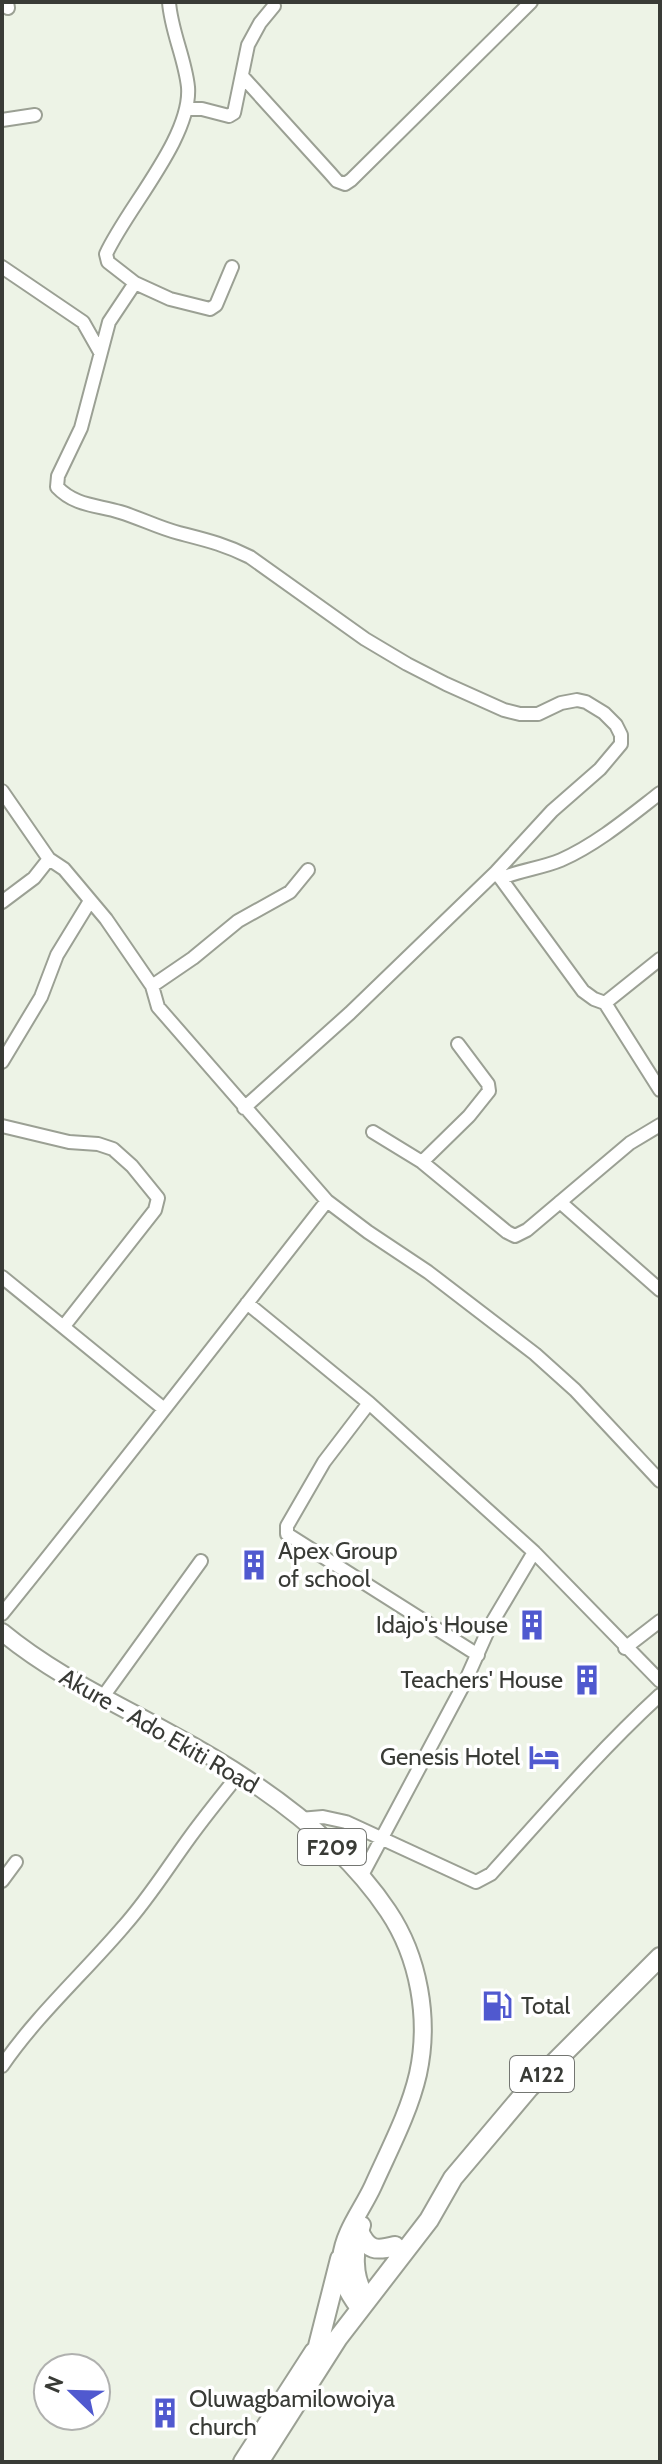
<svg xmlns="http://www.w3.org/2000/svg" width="662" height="2464" font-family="Cabin,sans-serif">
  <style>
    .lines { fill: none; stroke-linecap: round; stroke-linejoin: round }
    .minor-casing { stroke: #9ba094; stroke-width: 16 }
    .major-casing { stroke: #9ba094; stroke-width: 20 }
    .highway-casing { stroke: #9ba094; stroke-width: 22 }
    .minor { stroke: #fff; stroke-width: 12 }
    .major { stroke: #fff; stroke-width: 16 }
    .highway { stroke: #fff; stroke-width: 18 }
    .labels { text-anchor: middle; stroke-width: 7; stroke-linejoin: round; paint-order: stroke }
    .shield { fill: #fff; stroke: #747672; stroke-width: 2 }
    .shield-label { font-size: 22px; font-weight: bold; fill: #393b36 }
    .poi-label { font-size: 24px; fill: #393b36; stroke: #fff; text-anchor: start }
    .street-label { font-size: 24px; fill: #393b36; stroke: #fff }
  </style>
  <rect width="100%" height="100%" fill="#edf3e6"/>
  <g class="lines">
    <g class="minor-casing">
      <path id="minor" d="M7 2 8 8
        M169 2C171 31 185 58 188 87 192 137 127 208 106 254L108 262 135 283 109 322 81 428 58 476 57 487C75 506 97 505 120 512 140 518 159 528 179 533 206 540 224 544 250 557L365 639 407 664 446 684 504 710 520 714H538L561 703 577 700 586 702 604 713 616 725 621 735V744L600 769 552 811 496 872 350 1013 244 1108
        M242 76 330 173 337 181 345 184 351 180 531 2
        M187 109H202L229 116 234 113 248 45 260 23 274 6
        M2 120 35 115
        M2 267 83 322 100 352
        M135 283 170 299 210 309 216 305 232 267
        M2 791 49 859 64 869 106 919 152 986 158 1007 327 1201 368 1232 428 1272 535 1354 575 1390 660 1481
        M496 872 583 991 594 999 605 1003 660 1090
        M502 878C521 870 542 868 561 860 597 844 629 817 660 793
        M2 902 34 878 49 859
        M152 986 193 958 238 921 290 892 308 870
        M605 1003 660 959
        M2 1062 41 997 57 955 90 901
        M2 1126 69 1142 98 1144 113 1149 132 1166 158 1198 155 1210 64 1326
        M373 1132 422 1162 507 1232 515 1236 527 1230 630 1143 660 1125
        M422 1162 469 1116 489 1091 488 1084 458 1044
        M560 1202 660 1290
        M2 1277 164 1409
        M247 1303 369 1403 534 1552 660 1681
        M369 1403 324 1462 287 1526V1534L478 1655
        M2 1614C112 1478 219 1339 327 1201
        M625 1648 660 1621
        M102 1698 201 1561
        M300 1819 323 1817 346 1822 476 1882 491 1874C546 1813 599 1751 660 1695
        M361 1877 465 1682 490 1626 534 1552
        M2 1881 16 1862
        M2 2066C37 2015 84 1973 124 1926 149 1898 168 1867 190 1837 206 1815 223 1794 240 1773"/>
    </g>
    <g class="major-casing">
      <path id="major" d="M2 1632C54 1675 114 1702 173 1735 251 1777 338 1836 388 1911 419 1957 430 2019 418 2074 409 2113 389 2150 373 2186 362 2210 344 2231 341 2258 338 2277 348 2294 359 2308
        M362 2225C354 2248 352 2278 367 2297"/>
    </g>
    <g class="highway-casing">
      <path id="highway" d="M359 2231C368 2251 376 2251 395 2246
        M318 2346 340 2259
        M243 2462 314 2352
        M259 2462 338 2338 429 2220 453 2178 529 2088 660 1957"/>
    </g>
    <use href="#minor" class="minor"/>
    <use href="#major" class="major"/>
    <use href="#highway" class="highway"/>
  </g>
  <defs>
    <g id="building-bare" transform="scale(2.4)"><path d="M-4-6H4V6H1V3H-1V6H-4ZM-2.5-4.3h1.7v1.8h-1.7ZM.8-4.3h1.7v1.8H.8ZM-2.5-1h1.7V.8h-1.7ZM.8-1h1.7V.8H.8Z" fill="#5059cf" stroke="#fff" stroke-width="2.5" paint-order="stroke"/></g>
    <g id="hotel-bare" transform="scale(2.4)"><path d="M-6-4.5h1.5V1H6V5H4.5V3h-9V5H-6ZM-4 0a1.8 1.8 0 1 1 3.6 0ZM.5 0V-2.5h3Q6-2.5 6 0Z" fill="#5059cf" stroke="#fff" stroke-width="2.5" paint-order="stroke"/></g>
    <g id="fuel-bare" transform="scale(2.4)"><path d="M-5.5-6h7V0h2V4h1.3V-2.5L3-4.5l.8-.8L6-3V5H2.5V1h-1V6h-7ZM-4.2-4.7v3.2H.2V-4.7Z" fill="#5059cf" stroke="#fff" stroke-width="2.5" paint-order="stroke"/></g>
  </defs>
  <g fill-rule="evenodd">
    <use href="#building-bare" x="254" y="1565"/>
    <use href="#building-bare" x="532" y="1625"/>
    <use href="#building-bare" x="587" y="1680"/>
    <use href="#hotel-bare" x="544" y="1757"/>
    <use href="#fuel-bare" x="497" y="2006"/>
    <use href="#building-bare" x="165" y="2413"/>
  </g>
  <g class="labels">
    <g class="shield">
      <rect x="298" y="1829" width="68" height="36" rx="6"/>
      <rect x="510" y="2056" width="64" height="36" rx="6"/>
    </g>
    <g class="shield-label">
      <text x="332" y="1855">F209</text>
      <text x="542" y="2082">A122</text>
    </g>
    <g class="poi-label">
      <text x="278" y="1559">Apex Group<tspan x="278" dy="28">of school</tspan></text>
      <text x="508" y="1633" text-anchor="end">Idajo's House</text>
      <text x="563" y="1688" text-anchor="end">Teachers' House</text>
      <text x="520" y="1765" text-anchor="end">Genesis Hotel</text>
      <text x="521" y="2014">Total</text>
      <text x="189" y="2407">Oluwagbamilowoiya<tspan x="189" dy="28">church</tspan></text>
    </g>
    <g class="street-label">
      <text transform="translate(159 1731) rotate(30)" y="8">Akure - Ado Ekiti Road</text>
    </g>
  </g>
  <rect width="662" height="2464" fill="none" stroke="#393b36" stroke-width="8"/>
  <g transform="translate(72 2392) rotate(293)"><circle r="38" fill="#ffffff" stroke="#b0b1af" stroke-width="2"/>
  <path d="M0-6L14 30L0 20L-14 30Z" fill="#5059cf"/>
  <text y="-12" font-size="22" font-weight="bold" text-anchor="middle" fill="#393b36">N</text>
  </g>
</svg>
